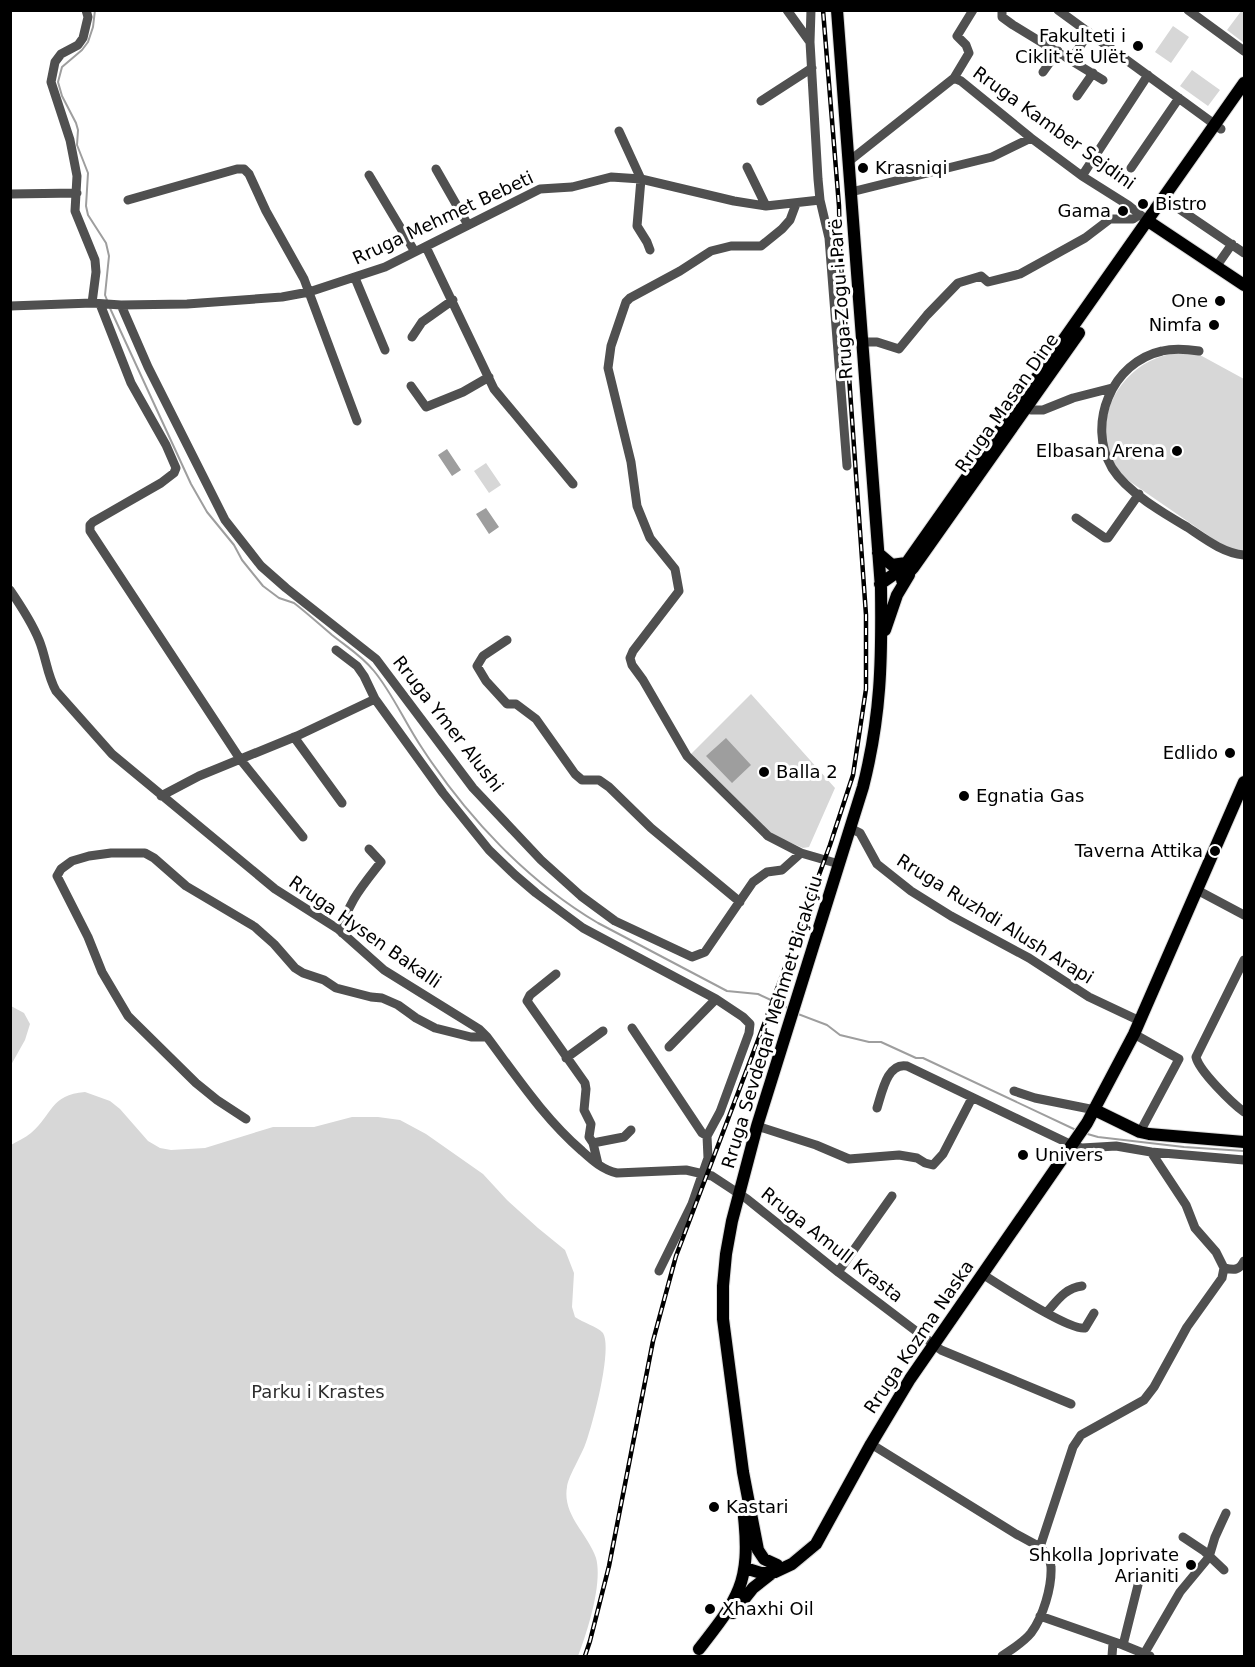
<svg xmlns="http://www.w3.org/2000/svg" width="1255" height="1667" font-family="'DejaVu Sans',sans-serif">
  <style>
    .green { fill: #d7d7d7 }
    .water { fill: #9e9e9e }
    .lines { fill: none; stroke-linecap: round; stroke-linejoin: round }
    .stream { stroke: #9e9e9e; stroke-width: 2 }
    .major-casing { stroke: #dbdbdb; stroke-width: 14 }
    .minor { stroke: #505050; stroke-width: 9 }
    .major { stroke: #000; stroke-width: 12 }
    .rail-casing { stroke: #000; stroke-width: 4.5 }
    .rail { stroke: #fff; stroke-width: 2; stroke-dasharray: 7; stroke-linecap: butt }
    .poi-dot { fill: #000; stroke: #fff; stroke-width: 2 }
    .labels { text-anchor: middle; stroke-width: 6; stroke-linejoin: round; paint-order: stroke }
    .poi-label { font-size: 18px; fill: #000; stroke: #fff; text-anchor: end }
    .street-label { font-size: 18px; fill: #000; stroke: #fff }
    .park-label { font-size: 18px; fill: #2e2e2e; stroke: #fff }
  </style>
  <rect width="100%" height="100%" fill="#fff"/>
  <path class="green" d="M1242 10 1244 11V43L1227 30Z
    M1173 26 1189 37 1171 63 1155 52Z
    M1192 70 1220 90 1208 106 1180 86Z
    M1177 353 1200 355 1244 379V552L1225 547 1129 481C1121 473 1114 465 1110 455 1093 408 1129 358 1177 353Z
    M486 463 501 485 489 493 474 471Z
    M751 694 835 788 809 847 803 848 770 834 690 755Z
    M11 1006 24 1013 30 1024 25 1040 11 1065Z
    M85 1092 110 1101 120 1109 148 1141 160 1148 171 1150 205 1148 273 1127H314L352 1117H378L400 1120 426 1134 483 1174 507 1200 538 1228 565 1250 574 1273 572 1307 575 1317C583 1323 597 1326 603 1333 613 1349 592 1427 585 1445 581 1456 568 1477 567 1487 562 1515 588 1534 596 1558 603 1583 587 1633 578 1656H11V1145C17 1141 25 1138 31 1133 53 1114 50 1095 85 1092Z"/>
  <path class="water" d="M447 449 461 470 452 476 438 455Z
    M486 508 499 527 489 534 476 514Z
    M726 738 751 765 732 783 706 756Z"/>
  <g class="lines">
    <path class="stream" d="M95 10 93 27 88 42 82 50 62 67 58 82 62 96 76 123 78 130 77 145 88 173 86 206 88 215 106 243 109 256 105 295 107 300
      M109 306 191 484 207 512 234 545 242 560 263 586 279 598 294 603C307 613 319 624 332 635 347 647 362 656 374 671 393 694 405 723 422 748 467 817 527 881 598 923L727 991 758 994 788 1008
      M798 1014 827 1025 840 1035 869 1042H881L916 1058H923L1076 1130
      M1084 1133 1098 1137 1184 1147 1244 1151"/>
    <g class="major-casing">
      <path id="major" d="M1148 221 1244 285
        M878 553 892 565 906 563
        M902 580 913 568 1079 333
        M880 584 903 568 1244 83
        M885 630 897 595 909 575
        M1095 1110 1140 1132 1149 1134 1244 1142
        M777 1565 764 1559 758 1550 743 1472 723 1319V1286L726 1254 732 1221 757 1126 863 787C881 716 882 661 881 588L837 10
        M745 1568 761 1573 775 1572 792 1564 816 1544 871 1444 910 1379 1087 1123 1134 1034 1244 782
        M733 1613 753 1588 772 1573
        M699 1649C738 1599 751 1583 744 1517"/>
    </g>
    <path class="minor" d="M86 10 88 17 83 38 78 45 61 54 55 62 51 82 70 140 77 176 75 211 95 260 96 272 92 303
      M787 10 810 42
      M811 10 810 42 818 179 820 200 829 238 847 466
      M1002 10V17L1013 25 1103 80
      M1058 10 1221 129
      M1188 10 1244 51
      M1072 58 1089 33
      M1043 72 1058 51
      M954 78 969 53 966 45 957 36 973 10
      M1077 96 1093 73
      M761 101 812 68
      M619 131 641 179 637 226 647 242 650 250
      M848 162 954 78 961 81 1031 138 1082 176 1128 205 1148 221
      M747 167 766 206
      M1131 168 1179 98
      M436 169 468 225
      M369 175 415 252
      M1082 176 1148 75
      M851 192 992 157 1031 138
      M10 194 77 193
      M128 200 237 169H244L249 174 266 211 304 279 357 421
      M1169 202 1244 253
      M796 204 790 220 782 229 761 246H731L711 251 680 271 630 298 626 302 611 346 608 368 631 462 637 506 650 538 675 569 679 591 633 651 630 658 632 665 643 680 687 756 768 836 801 853
      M426 247 494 389 573 484
      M1216 267 1232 244
      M355 278 385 350
      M100 304 131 383 166 445 176 468 174 473 161 483 93 522 90 525V531L240 759 303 837
      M121 305 148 367 225 520 261 566 286 588 376 659 473 788 541 860 581 896 615 921 692 957 705 952 753 882 767 872 782 870 801 853 839 864
      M10 306 92 303 121 305 187 304 282 297 309 292 385 267 540 189 572 187 611 177 641 179 734 201 766 206 820 200
      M412 337 422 322 453 300
      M863 342H877L899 349 927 315 958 283 981 276 988 282 1020 274 1085 238 1110 219H1133L1139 215
      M1199 351C1186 349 1174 348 1162 351 1112 362 1086 424 1112 468 1127 492 1163 513 1187 527 1205 539 1223 553 1244 555
      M411 386 426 407 463 392 489 377
      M1027 407 1031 410H1043L1073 398 1112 388
      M1076 518 1105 538H1108L1139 494
      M10 590C21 606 32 623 39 640 46 657 47 675 56 691L112 754 275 889 338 929 384 970 479 1029 487 1037C517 1077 544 1118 582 1151 593 1161 603 1170 617 1173L686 1170 712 1176 747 1199 838 1272 941 1350 1071 1404
      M507 640 483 656 477 666 486 681 507 704H516L536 719 575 774 582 780H599L609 787 651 828 740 902
      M336 650 357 666 364 676 375 699 443 793 489 850 515 875 536 893 583 928 716 999 743 1017 750 1024 749 1033 720 1112 707 1136 708 1158 692 1204 659 1271
      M294 737 342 803
      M161 796 199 776 297 736 375 699
      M850 828 860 833 877 864 911 891 951 916 1029 958 1089 997 1140 1021
      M1197 890 1244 915
      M342 933C345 905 364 884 381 862L369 849
      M1244 960 1196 1057C1199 1071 1232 1103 1244 1112
      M556 974 530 995 527 1001 585 1083 586 1089 584 1110 591 1124 589 1137 593 1143 598 1164
      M632 1028 702 1133 707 1136
      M1134 1034 1179 1059 1140 1132
      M669 1047 716 999
      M566 1058 603 1031
      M1014 1091 1035 1098 1095 1110
      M877 1108C882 1093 887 1062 907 1066L1072 1145 1082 1148 1116 1146 1151 1152 1244 1160
      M246 1119 217 1100 196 1083 128 1016 102 972 88 937 57 876 61 869 72 861 89 856 111 853H145L154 858 186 886 255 927 274 944 295 968 303 973 324 980 336 988 371 997 382 998 398 1005 416 1018 435 1028 471 1037H487
      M757 1126 816 1145 849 1159 899 1155 917 1158 925 1163 933 1165 943 1154 972 1098
      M593 1143 624 1137 631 1130
      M1224 1268C1234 1270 1239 1271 1244 1261
      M838 1272 892 1196
      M982 1274C1000 1285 1069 1331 1085 1328L1094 1313
      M1047 1312C1057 1301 1065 1288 1082 1286
      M871 1444 1016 1534 1040 1547
      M1183 1537 1204 1551 1224 1570
      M1040 1616 1123 1645 1150 1656
      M1123 1645 1138 1585
      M1144 1654 1180 1592 1209 1557 1215 1537 1226 1513
      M1002 1656C1012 1649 1023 1643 1031 1633 1043 1617 1052 1587 1051 1567 1051 1559 1046 1553 1040 1547L1073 1447 1081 1435 1144 1400 1154 1387 1187 1327 1222 1278 1224 1268 1216 1252 1195 1228 1186 1205 1151 1152
      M1112 1656 1113 1643"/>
    <use href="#major" class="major"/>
    <g class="rail-casing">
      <path id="rail" d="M585 1656 590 1641 609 1566 653 1341 676 1256 763 1027 830 845 853 775 866 689V615L840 250 839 206 823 10"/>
    </g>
    <use href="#rail" class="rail"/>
  </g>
  <g class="poi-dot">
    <circle cx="1138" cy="46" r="6"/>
    <circle cx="863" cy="168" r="6"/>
    <circle cx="1143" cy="204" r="6"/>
    <circle cx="1123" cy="211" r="6"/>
    <circle cx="1220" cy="301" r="6"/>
    <circle cx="1214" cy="325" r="6"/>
    <circle cx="1177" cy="451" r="6"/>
    <circle cx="1230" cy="753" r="6"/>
    <circle cx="764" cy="772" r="6"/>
    <circle cx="964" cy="796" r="6"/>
    <circle cx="1215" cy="851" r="6"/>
    <circle cx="1023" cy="1155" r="6"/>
    <circle cx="714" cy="1507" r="6"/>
    <circle cx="1191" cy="1565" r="6"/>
    <circle cx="710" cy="1609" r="6"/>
  </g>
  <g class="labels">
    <g class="poi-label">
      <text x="1126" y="42">Fakulteti i<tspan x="1126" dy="21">Ciklit të Ulët</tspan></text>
      <text x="875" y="174" text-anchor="start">Krasniqi</text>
      <text x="1155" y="210" text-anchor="start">Bistro</text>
      <text x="1111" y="217">Gama</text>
      <text x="1208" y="307">One</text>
      <text x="1202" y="331">Nimfa</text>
      <text x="1165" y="457">Elbasan Arena</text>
      <text x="1218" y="759">Edlido</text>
      <text x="776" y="778" text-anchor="start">Balla 2</text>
      <text x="976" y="802" text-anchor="start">Egnatia Gas</text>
      <text x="1203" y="857">Taverna Attika</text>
      <text x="1035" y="1161" text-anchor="start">Univers</text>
      <text x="726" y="1513" text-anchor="start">Kastari</text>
      <text x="1179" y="1561">Shkolla Joprivate<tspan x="1179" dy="21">Arianiti</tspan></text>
      <text x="722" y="1615" text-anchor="start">Xhaxhi Oil</text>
    </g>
    <g class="street-label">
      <text transform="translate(1054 128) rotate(36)" y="6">Rruga Kamber Sejdini</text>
      <text transform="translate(443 218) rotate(-25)" y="6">Rruga Mehmet Bebeti</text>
      <text transform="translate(841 299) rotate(-94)" y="6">Rruga Zogu i Parë</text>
      <text transform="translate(1007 403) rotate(-55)" y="6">Rruga Masan Dine</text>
      <text transform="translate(448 724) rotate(52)" y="6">Rruga Ymer Alushi</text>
      <text transform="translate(995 919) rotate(32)" y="6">Rruga Ruzhdi Alush Arapi</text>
      <text transform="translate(365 932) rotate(35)" y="6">Rruga Hysen Bakalli</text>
      <text transform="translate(772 1022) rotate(-73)" y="6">Rruga Sevdeqar Mehmet Biçakçiu</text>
      <text transform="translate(832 1245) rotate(38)" y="6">Rruga Amull Krasta</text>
      <text transform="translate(919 1337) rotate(-56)" y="6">Rruga Kozma Naska</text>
    </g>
    <g class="park-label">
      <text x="318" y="1398">Parku i Krastes</text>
    </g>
  </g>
  <rect width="1255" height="1667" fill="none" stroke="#000000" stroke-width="24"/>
</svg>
